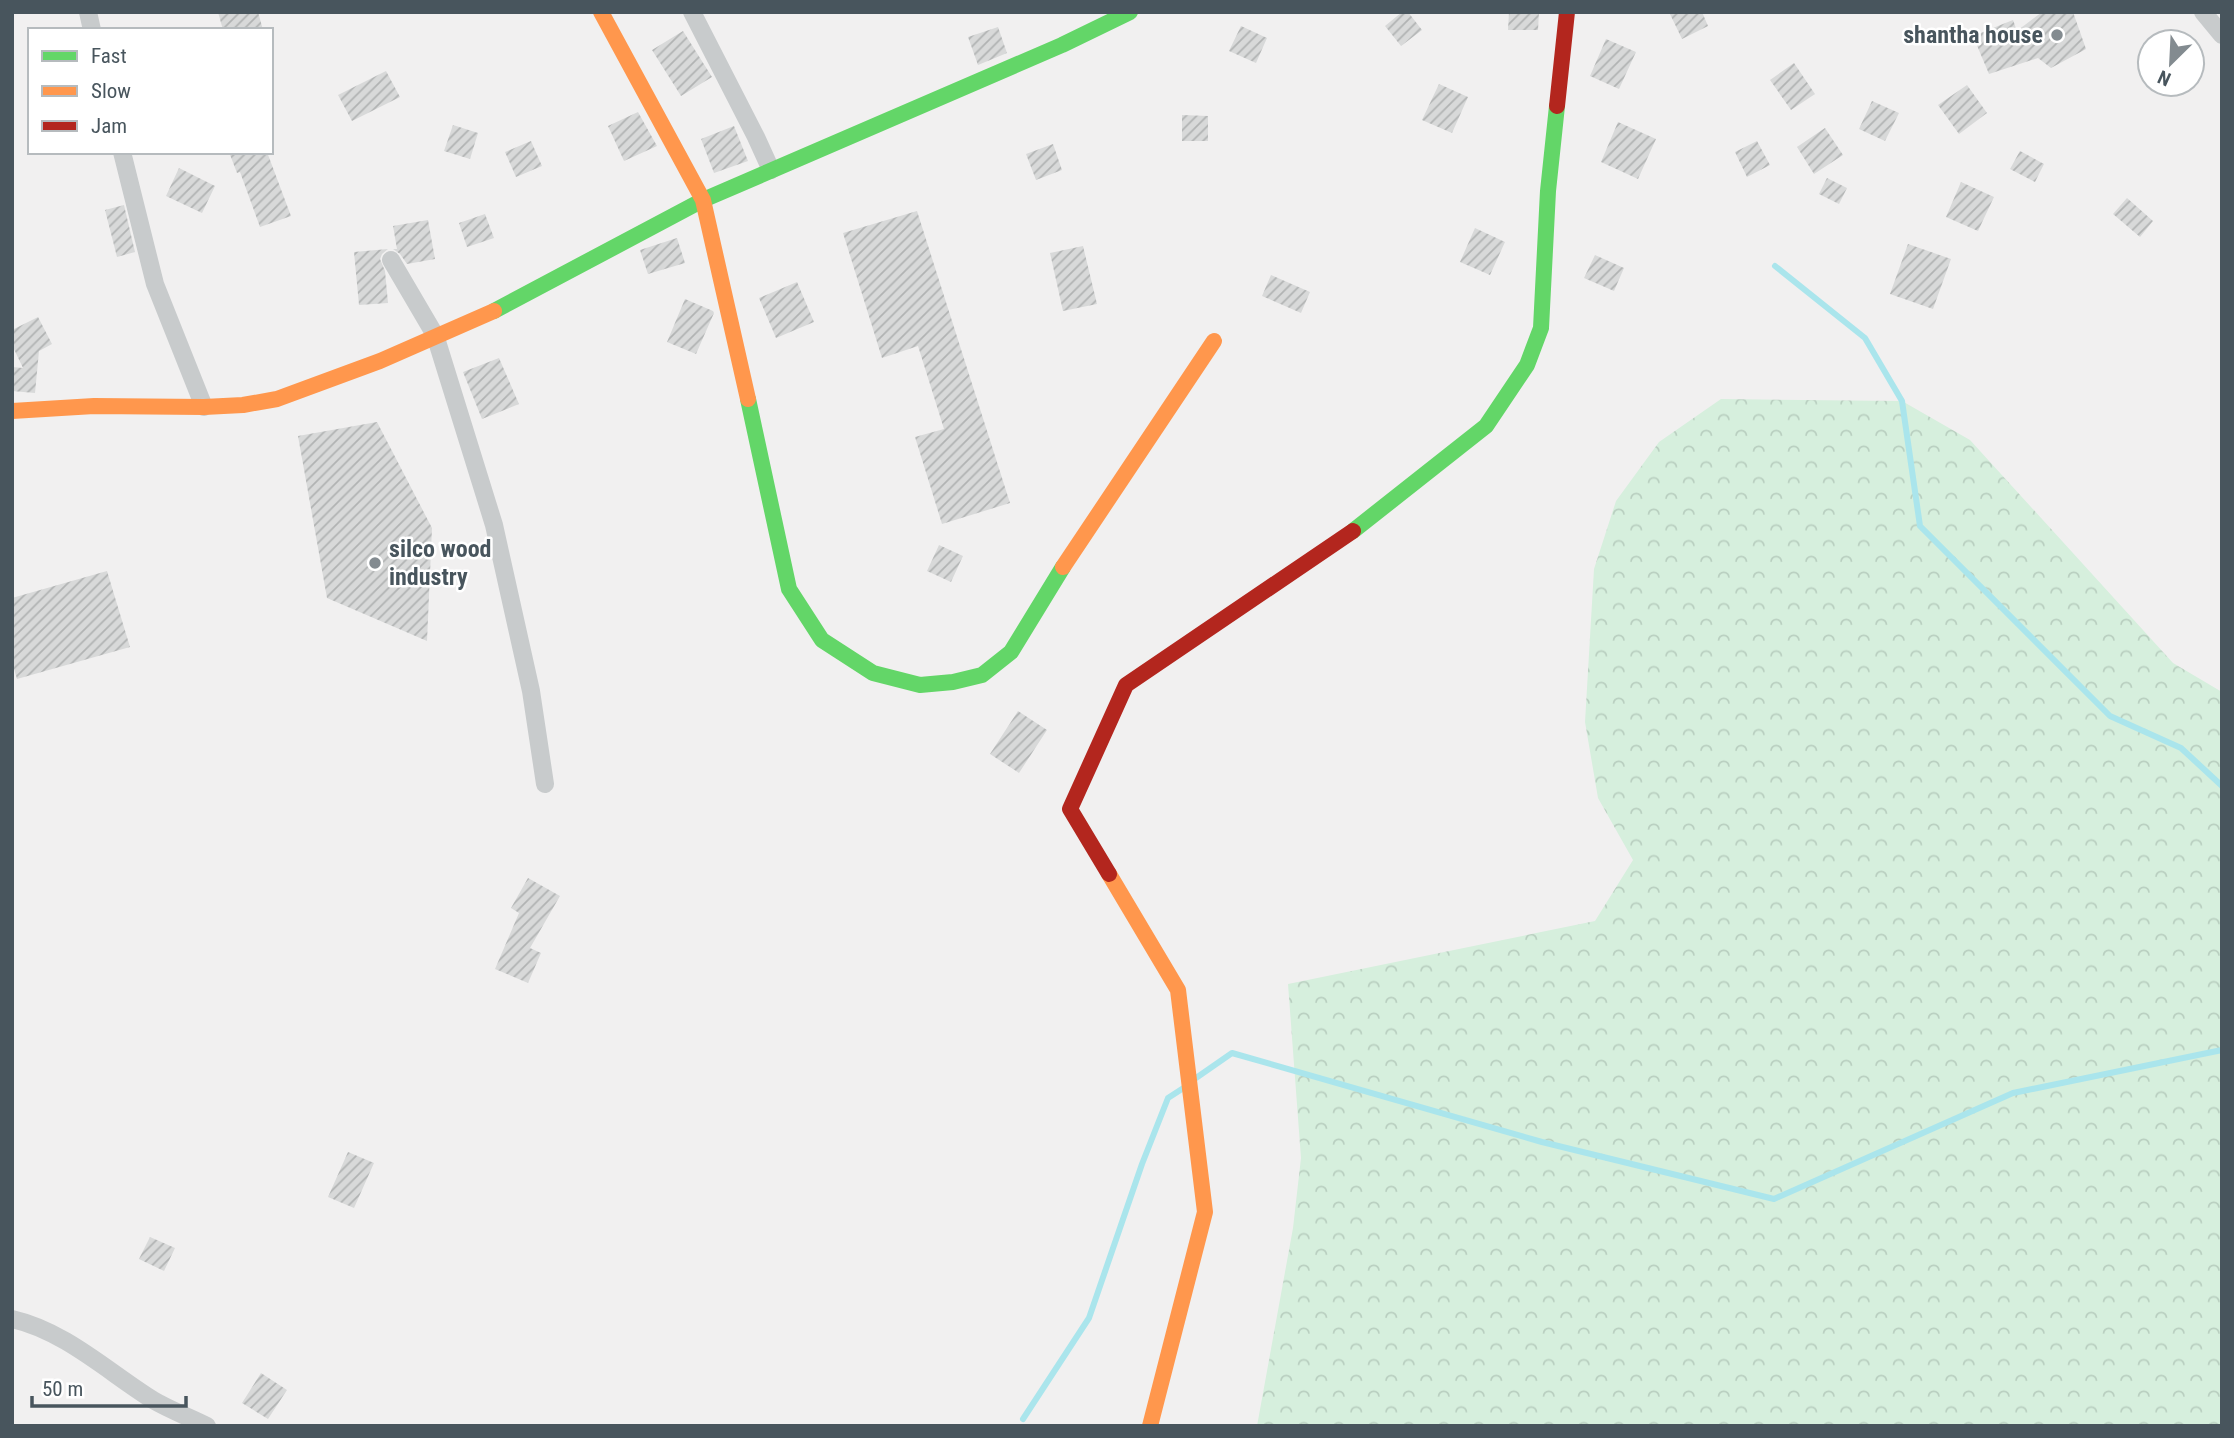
<svg xmlns="http://www.w3.org/2000/svg" width="2234" height="1438" font-family="'Roboto Condensed',sans-serif">
  <style>
    .forest { fill: url(#forest-crowns) }
    .lines { fill: none; stroke-linecap: round; stroke-linejoin: round }
    .stream { stroke: #aae5ec; stroke-width: 6 }
    .building { fill: url(#building-hatch) }
    .street { stroke: #c8cbcc; stroke-width: 18 }
    .fast { stroke: #63d668; stroke-width: 16 }
    .slow { stroke: #ff974d; stroke-width: 16 }
    .jam { stroke: #b3261e; stroke-width: 16 }
    .poi-dot { fill: #838b90; stroke: #fff; stroke-width: 2.5 }
    .labels { text-anchor: middle; stroke-width: 5; stroke-linejoin: round; paint-order: stroke }
    .poi-label { font-size: 24px; font-weight: bold; fill: #48555d; stroke: #fff; text-anchor: end }
  </style>
  <defs>
    <pattern id="forest-crowns" width="20" height="18" patternUnits="userSpaceOnUse" patternTransform="scale(1.75)"><rect width="20" height="18" fill="#d6efdd"/><path d="M2 6a3 3 0 1 1 6 0M12 15a3 3 0 1 1 6 0" fill="none" stroke="#b9cfc0"/></pattern>
    <pattern id="building-hatch" width="6" height="6" patternUnits="userSpaceOnUse" patternTransform="scale(1.75)"><rect width="6" height="6" fill="#d8d9d9"/><path d="M-1 1l2-2M0 6l6-6M5 7l2-2" fill="none" stroke="#b1b3b3"/></pattern>
  </defs>
  <rect width="100%" height="100%" fill="#f1f0f0"/>
  <path class="forest" d="M1721 399 1902 401 1970 440 2173 663 2222 692V1426H1257L1293 1228 1301 1158 1288 984 1595 921 1633 860 1598 798 1585 722 1594 569 1616 501 1659 442Z"/>
  <g class="lines">
    <path class="stream" d="M1775 266 1865 338 1902 401 1920 526 2110 716 2181 748 2222 786
      M1196 1078 1232 1053 1542 1142 1774 1199 2013 1093 2222 1050
      M1023 1419 1089 1318 1142 1164 1168 1098 1185 1087"/>
  </g>
  <path class="building" d="M218 12H258L263 30H223Z
    M1402 12H1408L1422 30 1401 46 1385 26Z
    M1509 12H1539L1538 30H1508Z
    M1669 12H1702L1708 26 1682 39Z
    M2042 12H2073L2086 49 2051 68 2038 58 1989 74 1973 36 2013 20 2017 31Z
    M1241 26 1267 38 1256 63 1229 51Z
    M998 27 1007 53 978 65 968 37Z
    M683 31 712 77 681 96 652 50Z
    M1606 39 1636 52 1619 89 1590 76Z
    M1794 63 1815 94 1791 110 1770 80Z
    M386 71 400 97 352 121 338 95Z
    M1439 84 1468 97 1452 133 1422 120Z
    M1967 85 1987 113 1959 134 1938 105Z
    M1872 101 1899 113 1885 141 1859 129Z
    M638 112 657 146 624 161 608 126Z
    M1182 115 1208 116V141H1182Z
    M1618 122 1656 139 1638 179 1601 162Z
    M453 125 478 133 470 159 444 151Z
    M734 126 748 161 714 173 701 139Z
    M1825 128 1843 155 1814 174 1797 147Z
    M531 141 542 166 516 177 505 152Z
    M1757 141 1770 165 1747 177 1735 152Z
    M1053 144 1062 170 1036 180 1026 154Z
    M2020 151 2044 164 2035 182 2010 169Z
    M229 152H267L291 216 260 227 240 172 237 173Z
    M179 168 215 186 202 213 166 196Z
    M1827 178 1847 188 1839 204 1819 194Z
    M1961 182 1994 197 1978 231 1946 217Z
    M2127 198 2153 221 2140 237 2113 214Z
    M124 205 135 252 117 257 105 210Z
    M917 211 1010 503 942 524 915 437 944 429 918 346 882 358 843 233Z
    M485 214 494 238 467 247 459 223Z
    M428 220 435 259 407 264 400 254 393 249H397L393 226Z
    M1475 228 1505 242 1490 275 1460 262Z
    M677 238 685 263 648 274 640 250Z
    M1908 244 1951 259 1933 309 1890 294Z
    M1083 246 1097 304 1063 311 1050 253Z
    M388 249 382 254 380 259 385 271 388 303 359 305 354 252Z
    M1595 255 1624 268 1614 291 1584 278Z
    M1271 275 1310 292 1301 313 1262 296Z
    M797 282 814 322 776 338 759 298Z
    M685 299 713 311 714 313 696 354 667 342Z
    M38 317 52 344 39 351 35 393 12 391V367L23 368 12 345V330Z
    M499 358 519 404 482 419 463 372Z
    M377 422 432 528 427 641 327 598 298 436Z
    M939 545 963 556 951 582 927 571Z
    M107 571 130 647 17 679 12 662V598Z
    M1018 711 1047 730 1019 773 990 754Z
    M528 878 560 896 530 948 541 953 528 983 495 969 519 913 511 908Z
    M348 1152 374 1163 354 1208 328 1197Z
    M150 1237 175 1248 164 1271 139 1259Z
    M261 1373 287 1390 268 1419 242 1403Z"/>
  <g class="lines">
    <path class="street" d="M88 12 92 30
      M692 12 756 137 771 170
      M2203 12 2222 35
      M122 152 155 284 204 407
      M391 260 435 335 494 525 531 691 545 784
      M12 1319C65 1331 108 1372 153 1400 170 1410 189 1417 207 1426"/>
    <path class="fast" d="M494 311 703 200 1062 45 1130 12
      M748 399 789 589 822 640 873 673 920 685 953 682 982 675 1011 652 1063 567
      M1353 531 1486 426 1527 365 1541 328 1548 191 1557 106"/>
    <path class="slow" d="M601 12 703 200 748 399
      M12 411 94 406 204 407 243 405 277 399 380 361 494 311
      M1063 567 1214 341
      M1109 874 1178 990 1205 1212 1150 1426"/>
    <path class="jam" d="M1557 106 1567 12
      M1109 874 1070 809 1126 685 1353 531"/>
  </g>
  <g class="poi-dot">
    <circle cx="2057" cy="35" r="7"/>
    <circle cx="375" cy="563" r="7"/>
  </g>
  <g class="labels">
    <g class="poi-label">
      <text x="2043" y="43">shantha house</text>
      <text x="389" y="557" text-anchor="start">silco wood<tspan x="389" dy="28">industry</tspan></text>
    </g>
  </g>
  <rect width="2234" height="1438" fill="none" stroke="#48555d" stroke-width="28"/>
  <rect x="28" y="28" width="245" height="126" fill="#ffffff" stroke="#b6bbbe" stroke-width="2"/>
  <rect x="42" y="51" width="35" height="10" fill="#63d668" stroke="#b6bbbe" stroke-width="2"/>
  <text x="91" y="63" font-size="21" fill="#48555d">Fast</text>
  <rect x="42" y="86" width="35" height="10" fill="#ff974d" stroke="#b6bbbe" stroke-width="2"/>
  <text x="91" y="98" font-size="21" fill="#48555d">Slow</text>
  <rect x="42" y="121" width="35" height="10" fill="#b3261e" stroke="#b6bbbe" stroke-width="2"/>
  <text x="91" y="133" font-size="21" fill="#48555d">Jam</text>
  <g transform="translate(2171 63) rotate(204)"><circle r="33" fill="#ffffff" stroke="#b6bbbe" stroke-width="2"/>
  <path d="M0-5L12 26L0 18L-12 26Z" fill="#838b90"/>
  <text y="-10" font-size="19" font-weight="bold" text-anchor="middle" fill="#48555d">N</text>
  </g>
  <path d="M32 1396v10h154v-10" fill="none" stroke="#48555d" stroke-width="3.5"/>
  <text x="42" y="1396" font-size="21" fill="#48555d" stroke="#ffffff" stroke-width="5" paint-order="stroke">50 m</text>
</svg>
